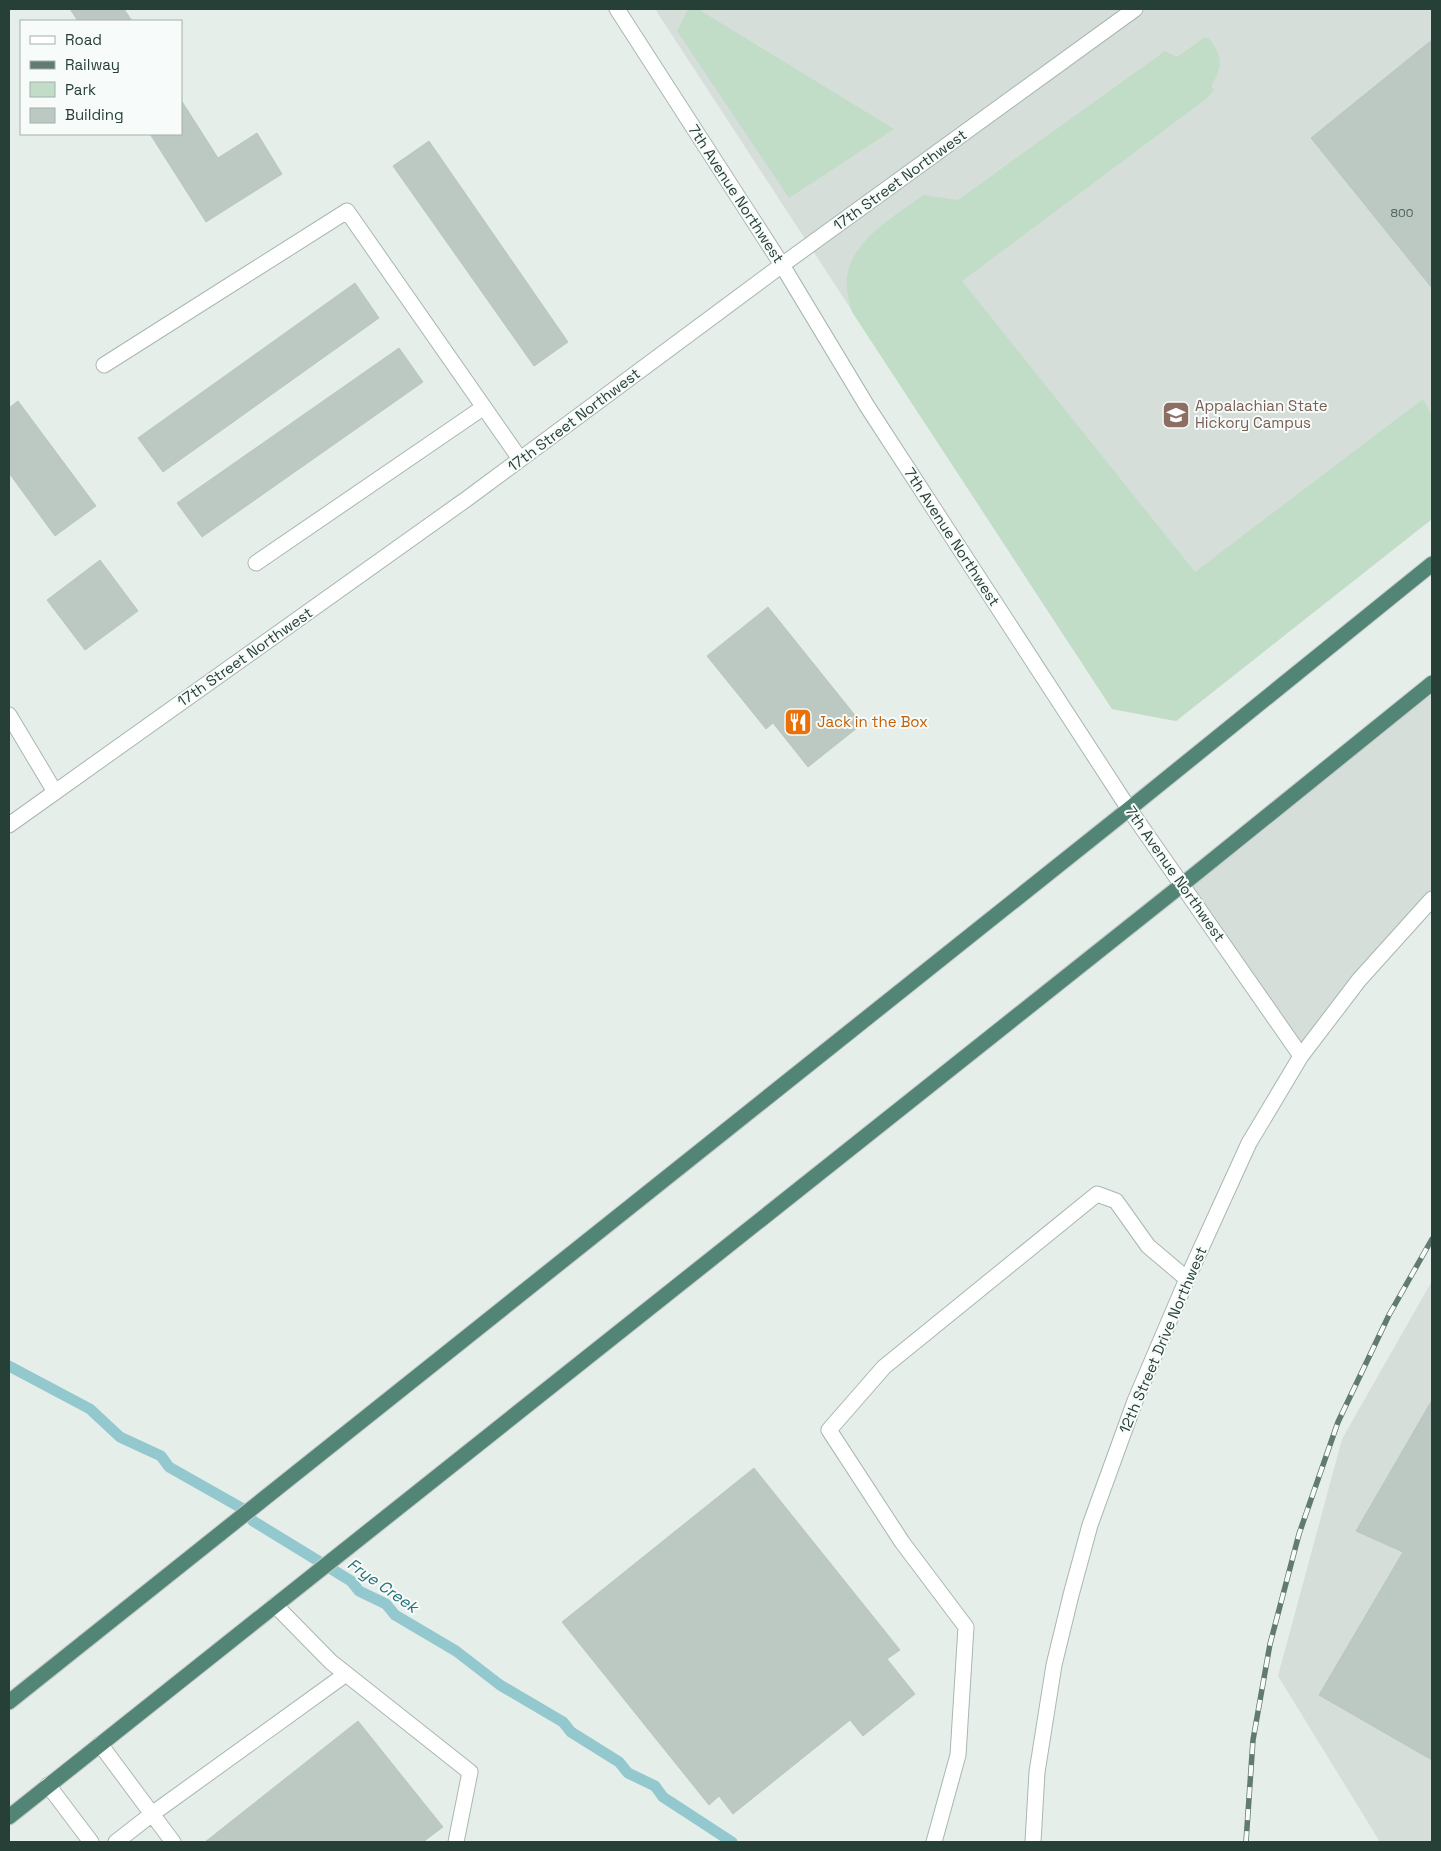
<svg xmlns="http://www.w3.org/2000/svg" width="1441" height="1851" font-family="'Space Grotesk',sans-serif">
  <style>
    .built { fill: #d5ded9 }
    .green { fill: #c1ddc7 }
    .lines { fill: none; stroke-linecap: round; stroke-linejoin: round }
    .stream { stroke: #93c9ce; stroke-width: 11 }
    .building { fill: #bcc9c3; stroke: #b9c7c1 }
    .service-casing { stroke: #a9b6b1; stroke-width: 17 }
    .minor-casing { stroke: #a9b6b1; stroke-width: 17 }
    .tertiary-casing { stroke: #a9b6b1; stroke-width: 17 }
    .trunk-casing { stroke: #c2c9c7; stroke-width: 17 }
    .service { stroke: #fff; stroke-width: 15 }
    .minor { stroke: #fff; stroke-width: 15 }
    .tertiary { stroke: #fff; stroke-width: 15 }
    .trunk { stroke: #528576; stroke-width: 15 }
    .rail-casing { stroke: #617a72; stroke-width: 5.5 }
    .rail { stroke: #f7fbf9; stroke-width: 4; stroke-dasharray: 11; stroke-linecap: butt }
    .labels { text-anchor: middle; stroke-width: 4; stroke-linejoin: round; paint-order: stroke }
    .number-label { font-size: 12px; fill: #4c625a }
    .street-label { font-size: 15px; fill: #263f37; stroke: #f7fbf9 }
    .education-label { font-size: 15px; fill: #785e54; stroke: #f7fbf9; text-anchor: start }
    .food-label { font-size: 15px; fill: #c56008; stroke: #f7fbf9; text-anchor: start }
    .water-label { font-size: 16px; font-style: italic; fill: #246f78; stroke: #f7fbf9 }
  </style>
  <rect width="100%" height="100%" fill="#e6eeea"/>
  <path class="built" d="M655 9H1432V519L1176 721 1112 709Z
    M1432 683V899L1301 1056 1183 884Z
    M1432 1281V1842H1380L1278 1676 1342 1439Z"/>
  <path class="green" d="M688 9H698L894 129 789 198 677 31Z
    M1204 38H1208C1223 53 1223 68 1211 86L1214 90 1206 99 962 281 1195 572 1423 399 1432 416V519L1176 721 1112 709 852 312C850 304 848 297 847 289 842 245 893 218 923 195L958 200 1165 51 1177 57Z"/>
  <g class="lines">
    <path class="stream" d="M9 1366 90 1409 120 1437 161 1456 169 1467 245 1510 253 1521 351 1581 359 1591 386 1604 395 1615 456 1651 500 1685 563 1722 571 1732 619 1762 628 1773 655 1786 663 1797 732 1842"/>
  </g>
  <path class="building" d="M70 9H124L132 21H78Z
    M1432 40V288L1311 138Z
    M181 100 218 158 257 133 282 174 206 222 150 134H181Z
    M429 141 568 342 534 366 393 166Z
    M355 283 379 318 163 472 138 438Z
    M399 348 423 382 202 537 177 503Z
    M18 401 96 506 55 536 9 473V408Z
    M100 560 138 611 85 650 47 600Z
    M768 607 862 724 808 767 773 723 766 729 707 656Z
    M1432 1400V1760L1319 1695 1403 1552 1356 1531Z
    M754 1468 900 1650 887 1659 915 1694 863 1736 850 1720 733 1814 719 1796 709 1805 562 1622Z
    M358 1721 443 1827 423 1842H205Z"/>
  <g class="lines">
    <g class="service-casing">
      <path id="service" d="M104 365 347 211 520 459
        M256 563 484 407
        M275 1605 331 1662 470 1772 456 1842
        M100 1744 152 1814 116 1842
        M48 1785 91 1842
        M173 1842 152 1814 346 1674
        M934 1842 958 1755 966 1627 902 1542 829 1430 884 1367 1097 1194 1116 1201 1148 1246 1187 1279"/>
    </g>
    <g class="minor-casing">
      <path id="minor" d="M782 265 1135 9
        M9 715 55 792"/>
    </g>
    <g class="tertiary-casing">
      <path id="tertiary" d="M617 9 782 265 867 406 1129 809 1301 1056
        M9 825 468 498 782 265
        M1033 1842 1037 1772 1054 1665 1071 1595 1090 1525 1135 1401 1187 1279 1249 1143 1301 1056 1359 980 1432 899"/>
    </g>
    <g class="trunk-casing">
      <path id="trunk" d="M9 1702 1129 809 1432 564
        M9 1817 1183 884 1432 683"/>
    </g>
    <use href="#service" class="service"/>
    <use href="#minor" class="minor"/>
    <use href="#tertiary" class="tertiary"/>
    <use href="#trunk" class="trunk"/>
    <g class="rail-casing">
      <path id="rail" d="M1246 1842 1253 1740 1270 1644 1299 1534 1338 1422 1389 1315 1432 1239"/>
    </g>
    <use href="#rail" class="rail"/>
  </g>
  <defs>
    <g id="university-square" transform="scale(1.4375)"><rect x="-9" y="-9" width="18" height="18" rx="4" fill="#8d6e63" stroke="#f7fbf9"/><path d="M0-5L7-2L0 1L-7-2ZM-4 1L0 2.5L4 1V4Q0 6-4 4Z" fill="#fff"/></g>
    <g id="restaurant-square" transform="scale(1.4375)"><rect x="-9" y="-9" width="18" height="18" rx="4" fill="#e8710a" stroke="#f7fbf9"/><path d="M-5-6h1v4h1v-4h1v4h1v-4h1v5L-1.5 .5V6h-2V.5L-5-1ZM5-6V6H3V1.5H1.5Q1.5-4 5-6Z" fill="#fff"/></g>
  </defs>
  <g fill-rule="evenodd">
    <use href="#university-square" x="1176" y="415"/>
    <use href="#restaurant-square" x="798" y="722"/>
  </g>
  <g class="labels">
    <g class="number-label">
      <text x="1402" y="217">800</text>
    </g>
    <g class="street-label">
      <text transform="translate(900 180) rotate(-36)" y="5">17th Street Northwest</text>
      <text transform="translate(736 194) rotate(57)" y="5">7th Avenue Northwest</text>
      <text transform="translate(574 420) rotate(-37)" y="5">17th Street Northwest</text>
      <text transform="translate(952 537) rotate(57)" y="5">7th Avenue Northwest</text>
      <text transform="translate(245 657) rotate(-35)" y="5">17th Street Northwest</text>
      <text transform="translate(1175 874) rotate(55)" y="5">7th Avenue Northwest</text>
      <text transform="translate(1163 1340) rotate(-67)" y="5">12th Street Drive Northwest</text>
    </g>
    <g class="education-label">
      <text x="1195" y="411">Appalachian State<tspan x="1195" dy="17">Hickory Campus</tspan></text>
    </g>
    <g class="food-label">
      <text x="817" y="727">Jack in the Box</text>
    </g>
    <g class="water-label">
      <text transform="translate(383 1585) rotate(35)" y="6">Frye Creek</text>
    </g>
  </g>
  <rect width="1441" height="1851" fill="none" stroke="#263f37" stroke-width="20"/>
  <rect x="20" y="20" width="162" height="115" fill="#f7fbf9" stroke="#a3b0ab"/>
  <rect x="30" y="36" width="25" height="8" fill="#ffffff" stroke="#a3b0ab"/>
  <text x="65" y="45" font-size="15" fill="#263f37">Road</text>
  <rect x="30" y="61" width="25" height="8" fill="#617a72" stroke="#a3b0ab"/>
  <text x="65" y="70" font-size="15" fill="#263f37">Railway</text>
  <rect x="30" y="82" width="25" height="15" fill="#c1ddc7" stroke="#a3b0ab"/>
  <text x="65" y="95" font-size="15" fill="#263f37">Park</text>
  <rect x="30" y="108" width="25" height="15" fill="#bcc9c3" stroke="#a3b0ab"/>
  <text x="65" y="120" font-size="15" fill="#263f37">Building</text>
</svg>
